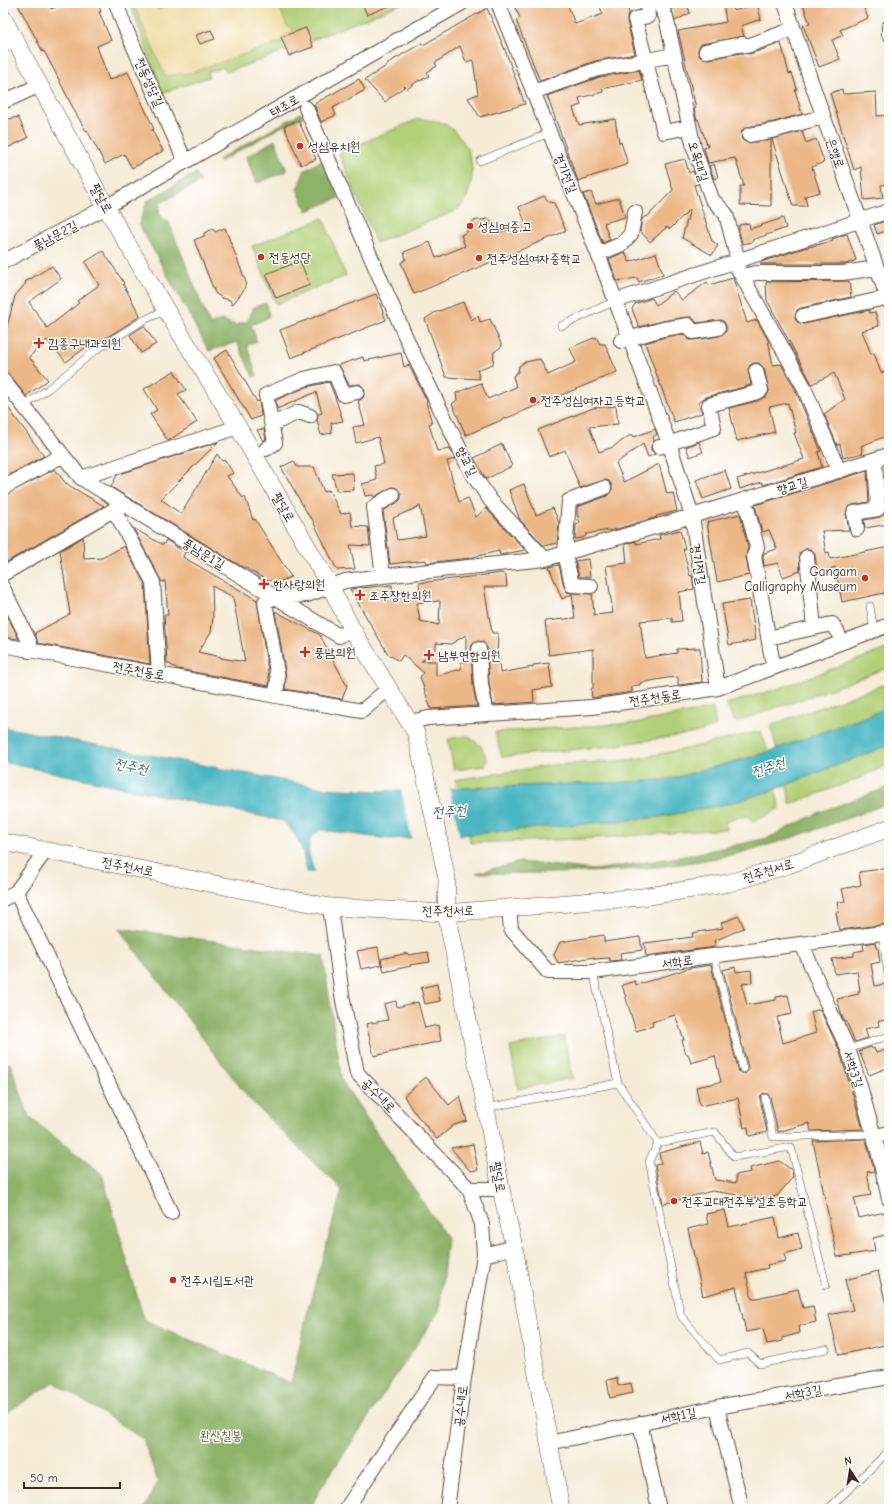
<svg xmlns="http://www.w3.org/2000/svg" width="892" height="1512" font-family="'Comic Neue','Poor Story',sans-serif">
  <style>
    .green { fill: #b2d078; stroke: #767d4b }
    .forest { fill: #8db268; stroke: #646e43 }
    .sand { fill: #eeda9e; stroke: #94825e; fill-rule: evenodd }
    .water { fill: #49b7c2; stroke: #427070 }
    .pier { fill: #f5ebd6 }
    .building { fill: #ecb786; fill-rule: evenodd }
    .lines { fill: none; stroke-linecap: round; stroke-linejoin: round }
    .service-casing { stroke: #57473a; stroke-width: 8 }
    .minor-casing { stroke: #57473a; stroke-width: 16 }
    .tertiary-casing { stroke: #57473a; stroke-width: 18 }
    .service { stroke: #fff; stroke-width: 7 }
    .minor { stroke: #fff; stroke-width: 14 }
    .tertiary { stroke: #fff; stroke-width: 17 }
    .poi-dot { fill: #c8321e; stroke: #fff; stroke-width: 1.5 }
    .labels { text-anchor: middle; stroke-width: 3; stroke-linejoin: round; paint-order: stroke }
    .street-label { font-size: 13px; fill: #3b2a1e; stroke: #fff }
    .poi-label { font-size: 13px; fill: #3b2a1e; stroke: #fff; text-anchor: start }
    .park-label { font-size: 13px; fill: #5f5c39; stroke: #fff }
    .water-label { font-size: 14px; font-style: italic; fill: #416260; stroke: #fff }
  </style>
  <rect width="100%" height="100%" fill="#fff"/>
  <filter id="ink" filterUnits="userSpaceOnUse"><feTurbulence type="fractalNoise" baseFrequency=".025" numOctaves="2"/><feDisplacementMap in="SourceGraphic" scale="8" xChannelSelector="R" yChannelSelector="G"/><feConvolveMatrix kernelMatrix="1 2 1 2 8 2 1 2 1" color-interpolation-filters="sRGB"/></filter>
  <filter id="wash" filterUnits="userSpaceOnUse"><feTurbulence type="fractalNoise" baseFrequency=".012" numOctaves="4" result="noise"/><feDisplacementMap in="SourceGraphic" scale="16" xChannelSelector="R" yChannelSelector="G"/><feGaussianBlur stdDeviation="0.9" result="paint"/><feColorMatrix in="noise" values="0 0 0 0 0 0 0 0 0 0 0 0 0 0 0 0 0 1.4 0 .05"/><feComposite in="paint" operator="in"/></filter>
  <g filter="url(#wash)">
    <rect width="100%" height="100%" fill="#f5ebd6"/>
    <path class="green" d="M130 3H403L310 41 301 51 289 56 286 50 258 61 226 72 224 67 208 72 209 77 162 93Z
      M418 119C429 120 440 120 448 126 469 141 477 167 469 190 468 194 466 201 463 204 461 207 456 209 453 212L376 243 339 153Z
      M323 218 346 276 276 304 252 246Z
      M889 648V667L831 689 735 722 726 704 774 690Z
      M889 683V707L873 714 777 749 770 725Z
      M713 708 716 726 696 733 610 746 502 757 495 732 636 723Z
      M761 731 768 752 670 779 633 782 458 788 455 780 553 765 628 760 685 749Z
      M468 736 481 746 487 759 485 766 454 770 448 739Z
      M889 745V764L860 778 790 804 787 785Z
      M775 789 780 808 754 822 747 816 733 818 725 823 727 829 582 839 470 843 469 834 660 817 731 803Z
      M564 1036 573 1078 518 1089 510 1047Z"/>
    <path class="forest" d="M301 113 303 117 281 127 219 162 218 160Z
      M275 140 287 171 257 183 246 157Z
      M322 160 339 198 307 211 297 189 305 170Z
      M196 173 201 182 160 203 159 213 163 219 168 220 210 325 221 320 236 325 248 321 254 307 266 303 269 315 267 318 251 325 257 341 247 345 257 376 253 377 237 342 209 351 139 224 147 201Z
      M889 787V803C840 821 790 840 739 853 653 873 565 874 476 873L520 862 595 870 685 856 768 838 820 812Z
      M118 928 323 956 342 1081 447 1238 439 1311 321 1488 310 1509H144L158 1482 143 1439 54 1382 3 1415V1066L10 1063 29 1117 102 1174 144 1320 291 1383 310 1302 342 1190 250 1100Z"/>
    <path class="sand" d="M133 3H156L158 10 167 6V3H278L287 26 291 27 293 32 282 37 283 41 190 73 165 76ZM211 30 214 39 200 44 197 35Z"/>
    <path class="water" d="M889 707V745L768 792 731 803 660 817 461 835 389 839 320 830 310 839 308 850 314 872H307C303 851 300 837 283 821L3 762V727L323 788 377 791 633 782 670 779 756 756 873 714Z"/>
    <path class="pier" d="M449 786 460 837 412 839 401 788Z"/>
    <g id="blocks">
      <path class="building" d="M17 3H49L51 9 67 3H98L101 12H99L111 40 97 46 109 80 128 72 154 129 152 130 163 151 132 168 124 154 105 164 87 130 86 131 75 112 55 72 44 51 43 52Z
        M362 3H396L367 15Z
        M513 3H567L575 24 603 14 598 3H627L629 13 627 16V21L635 54 595 61 540 81 516 20 520 18Z
        M670 3H687L690 13 675 21Z
        M723 3H733L734 11 757 3 761 19 741 26 744 36 701 44 698 48V52L700 57 708 59 742 53 750 54 781 43 789 74 792 73 797 89 795 90 802 114 774 122 747 127 743 129 741 133 742 140 747 143 771 140V206L740 205V186H744L735 158 708 163 704 148 708 147 698 119 697 120 694 109 696 108 678 31 726 22Z
        M809 3H862L868 18 840 30 843 35 832 40 840 59 819 67 803 25 810 24 803 5Z
        M487 8 505 50 525 104 480 117 468 98 478 94 473 60 466 62 460 46 435 63 437 66 427 72 429 76 420 81 419 80 407 89 405 86 385 102 365 80 389 64 388 63 422 43 423 45Z
        M306 28 313 47 289 56 281 37Z
        M211 30 215 39 200 44 196 35Z
        M639 70 642 80 602 89 603 92 579 98 581 105 573 108 579 125 615 119 619 143 621 142 628 164 578 181 547 96 600 77Z
        M359 79 365 90 333 108 336 115 321 122 314 104Z
        M842 89 843 94 876 92 877 116 889 115V184L881 185 883 198 864 200 861 167 854 170 830 93Z
        M18 117 28 138 3 150V120Z
        M298 120 316 159 301 165 284 126Z
        M802 131 806 143 816 139 824 162 812 167 820 192 805 196 807 206H793L772 139Z
        M685 159 689 173 693 171 698 184 694 185 712 241 718 245 712 255 682 238 690 209 670 229 667 227 650 242 640 231 642 219 646 216 647 217 673 190 665 164Z
        M714 164 718 177 714 179 709 166Z
        M591 192 596 204 619 198 625 217 604 223 610 240 603 243 583 194Z
        M544 196 549 202 554 203 566 231 414 294 401 263 406 259 404 252 430 242 436 258 465 246 461 235 467 232 468 225 473 221 478 220H483L489 218 497 234 525 221 519 207Z
        M783 218 786 228 752 240 753 242 742 244 739 232V225L749 223 750 229Z
        M889 220V230L877 234 874 225Z
        M225 228 246 282 244 290 232 305 230 300 222 298 215 293 194 240 204 236V233L213 229 215 232Z
        M847 234 856 260 846 264H761V262L804 248 833 241 832 239Z
        M103 251 124 283 123 284 140 315 139 316V317L104 339 85 348 66 362 47 340 29 357 48 380 26 396 3 367V333L7 327 15 296 26 283 25 282 52 266 61 279 29 302 47 328 79 303 77 301 99 285 85 262Z
        M625 252 629 262 656 253 663 274 639 282 637 278 617 281 609 259Z
        M300 261 310 285 276 298 266 274Z
        M733 278 747 323 757 320 768 340 773 365 781 364 795 389 821 451 818 452 822 467 763 485 762 482 740 489 737 479 804 459 794 433H796L788 403 769 407 775 432 737 441 729 408 757 401 767 396 769 391 764 368 759 363H754L750 365 748 369 751 385 706 397 698 402 702 413 674 422 645 343 665 337 684 334 689 340H694L719 336 726 331V326L724 322 721 320 697 323 692 317H687L662 321 639 327 632 309 635 304 652 298 656 305 674 291 682 300 707 282 709 285Z
        M849 281 851 297 801 308 797 310 795 317 797 322 804 324 869 310 870 313 875 312 879 326 862 331 871 354 874 353 881 373 889 370V435L861 446 863 453 843 458 840 444 837 445 824 414 845 399 834 373 812 384 767 300 766 282Z
        M376 294 386 320 291 358 280 330Z
        M463 302 471 320 478 316 480 322 490 319 502 346 494 352 493 364 477 370 480 379 446 377 425 319 434 313Z
        M144 326 156 344 141 353 130 335Z
        M596 337 600 344H605L617 372 466 435 452 404 457 400 456 393 481 383 488 399 516 387 513 376 518 372 519 366 525 362 540 359 548 375 576 362 570 348Z
        M227 350 257 402 259 401 261 416 251 420 214 358Z
        M401 353 404 367 409 365 427 401 426 402 432 423 429 424 437 451 450 449 455 459 447 461 459 502 468 498 476 517 486 508 525 550 500 555 499 551 469 558 426 563V560L390 564 383 511 398 502 401 499V494L397 488 392 487 374 497 373 495 365 496 362 484 377 480 374 466 384 464 378 437 356 443 353 427 365 425 358 401 363 398 365 390 363 387 360 384 349 385 339 365 363 357 364 361ZM420 506 426 536 397 540 393 518Z
        M174 371 186 390 178 394 197 422 168 441 150 414 157 410 144 389Z
        M329 382 335 397 343 421 331 423 332 433 321 435 317 420 318 414 322 413 316 392 277 409 276 400 307 387Z
        M3 401 44 456 7 476 3 470Z
        M616 406 618 424 589 427 599 452 613 447 632 434 634 437 655 429 657 434 653 437 654 440 651 446V450L655 454 648 457 643 444 616 463 624 482 659 464 667 494 673 493 677 511 656 516 657 517 610 531 609 530 586 534V536L582 538 575 539 576 525 580 523 577 514V507L607 496 612 490V485L609 481 605 480 580 488 565 450 549 457 538 430 593 408Z
        M264 429 266 439 263 441 257 430Z
        M218 442 161 499 181 514 217 454 222 461 225 460 233 473 227 476 243 498 245 497 253 520 255 519 291 577 281 581H268L244 567V568L111 487 117 475Z
        M699 442 703 452 690 457 686 447Z
        M502 444 512 466 486 479 474 458Z
        M294 461 297 467H314L324 492 329 490 341 514 350 512 352 526 368 527 370 546 350 545 355 569 337 570 311 517 310 518 281 467Z
        M55 469 66 484 67 483 70 486 104 506 3 564V496Z
        M725 470 731 489 703 499 696 480Z
        M867 471 869 502 853 505 848 507 846 514 849 530 822 531 826 553 829 552 830 559 889 547V592L842 602 835 567 825 571 817 569 815 556 814 552 810 549H806L799 553 800 571 783 577 778 563 764 566 763 557 764 553 777 549 769 530 762 532 755 505Z
        M353 473 354 490 337 491 332 474Z
        M524 484 536 515 553 508 559 523 557 543 544 546 520 520 509 490Z
        M885 513H889V524L865 528 864 520 880 517Z
        M740 514 748 547 746 557 749 575 717 582 707 522Z
        M133 528 163 545 166 540 185 552 183 557 257 600 269 678V686L178 669 167 663 164 615H168L165 581 162 582ZM212 586 233 597 245 662 221 658V657L198 652 211 632 213 618Z
        M680 530 685 549H683L690 576 692 575 694 589 679 592 682 621 672 622V618L640 621 645 658 677 653V649L700 648 702 682 678 685V677L667 678 640 683V685L632 686V692L592 698 591 689 593 688V649L549 655 545 621 575 618 572 594 562 599 549 567 559 565 564 587 567 592 572 593 592 594 594 615 613 613 606 566 627 563 625 544 636 541V544L660 539 659 535Z
        M83 537 84 559 102 558 124 546 145 584 150 664 38 643 35 633 70 614 60 551Z
        M588 559 590 577H579L575 561Z
        M502 573 506 576 507 587H484L492 633H498L497 658H499L500 673 533 667V665L549 663 552 687 533 690 534 702 493 705 489 683 487 648 483 642 478 641 472 645 471 649 473 685 477 706 431 709 420 677 424 673 403 655 399 661 388 654 350 589 392 585 393 595 420 593 419 583ZM440 601 439 625 420 621 417 603ZM466 635V662H461V669L436 676V661H421L436 652V643L451 644Z
        M750 600 756 640 729 645 722 604Z
        M3 607 19 639 3 637Z
        M275 611 320 635 347 686 342 699 285 689 286 677Z
        M889 868V924L839 930 836 912H839L837 902 845 901 842 889 861 885 859 872Z
        M739 916 744 928 714 941 716 947 646 956 644 943 693 937 692 933 723 928 721 923Z
        M604 935V942L640 937 642 950 620 953 621 960 610 961 609 958 594 959V957L558 963 554 955 560 942Z
        M875 942 876 948H878L880 962 871 964 875 986 884 984 887 1004H889V1020L878 1021 879 1026 865 1029 868 1038 855 1042 846 1021 845 1022 842 1016 837 999 859 994 858 991H860L857 971 835 974 832 959 854 956V952L864 950 863 944Z
        M378 947 381 965 361 969 357 951Z
        M428 952 430 962 410 965 411 966 384 972 381 959 408 953V955Z
        M711 965 739 1072 745 1074 748 1071V1068L723 970 735 967 736 972 751 970 752 983 742 984 747 1005 776 1000V997L788 995 792 1014 777 1017 783 1043 816 1033 811 1012 820 1009 840 1052 863 1129 811 1131 809 1123 778 1132 770 1097 768 1094 764 1093 761 1095 760 1099 767 1132 749 1136 748 1127 744 1128 738 1098 700 1106 696 1087 721 1082 715 1056 691 1063 688 1054H686L682 1040H684L675 1015 652 1022 653 1026 636 1031 622 985 635 981 636 985 690 968Z
        M437 984 440 1001 425 1004 421 988Z
        M396 1001 397 1007 418 1002 425 1028 438 1025 441 1041 374 1056 366 1024 388 1020 384 1004Z
        M871 1047 872 1049 874 1048 876 1053 889 1049V1067L869 1075 859 1051Z
        M426 1077 449 1105 460 1096 467 1121 454 1125 437 1139 411 1108 404 1096Z
        M866 1139 874 1171 867 1172 871 1195 854 1198 859 1218 885 1212 889 1234 873 1238 875 1251 837 1257 813 1141Z
        M700 1142 703 1154 708 1152 715 1180 736 1183V1175L751 1172 750 1168 779 1161 792 1170 793 1177 777 1196 764 1199 712 1191 663 1204 655 1165 661 1164 659 1153Z
        M473 1144 478 1170 470 1171 451 1148Z
        M725 1210 729 1227 775 1217 779 1238 798 1233 802 1249 784 1254 786 1261 767 1265 768 1268 746 1273 752 1299 798 1289 803 1308 813 1306 816 1322 799 1326 800 1333 782 1338 783 1341 767 1344 763 1329 746 1332 736 1287 703 1296 688 1229 708 1224 706 1214Z
        M878 1271 889 1317V1344L839 1355 829 1315 853 1310 845 1280Z
        M617 1378 618 1386 631 1383 633 1393 610 1398 607 1380Z"/>
    </g>
  </g>
  <g filter="url(#ink)">
    <use href="#blocks" fill-opacity="0" stroke="#57473a" stroke-width="1"/>
    <g class="lines">
      <g class="service-casing">
        <path id="service" d="M480 161 549 133
          M561 326 615 301
          M24 406 48 389 96 350 144 320 166 310
          M870 606 874 631
          M882 933 889 981
          M714 956 743 1069
          M593 972 618 1083 658 1143 715 1132 734 1157 791 1147 826 1285
          M848 1049 889 1036
          M765 1098 773 1137 873 1134
          M486 1108 618 1083
          M658 1143 649 1161 681 1316 719 1360 748 1353 760 1364 826 1349
          M828 1509 889 1451"/>
      </g>
      <g class="minor-casing">
        <path id="minor" d="M116 3 124 25 185 161
          M498 3 598 254 669 443 692 516 718 688
          M647 3 648 16 635 19 664 132 689 127
          M659 3 666 17 694 148 712 199 726 214 738 261
          M785 3 812 84 889 302
          M889 34V27
          M3 45 15 40
          M706 51 743 44 747 46 788 31
          M533 92 598 69 674 55
          M3 102 40 85
          M306 108 411 349 471 472 491 501 545 559
          M749 135 776 130 818 118
          M598 254 622 244 631 234 635 212
          M3 262 106 207 462 3
          M734 262 803 385 839 471
          M742 276 756 273H843L870 269
          M615 301 889 211
          M803 316 881 299
          M621 341 663 329 688 325 693 332 718 328
          M3 380 81 478 339 636 352 629
          M272 424 299 412 310 416
          M659 447 714 428 709 405 754 393 761 390 756 371
          M266 449 275 443 266 395 304 379 334 372 344 395 357 392
          M81 478 238 427
          M3 488 63 455
          M745 500 757 547 754 556 772 659
          M114 510 153 582 159 674
          M857 529 854 513 878 509 875 460
          M807 557 814 628
          M3 574 122 505
          M383 576 374 507 393 495
          M591 586 572 585 565 553 569 501 604 488
          M3 588 30 643 29 651
          M768 638 832 624 838 633
          M3 645 276 696 362 711 388 689
          M479 649 481 684 485 705
          M276 696 278 678 265 602 276 597 307 595 345 581 383 576 545 559 692 516 889 455
          M410 722 428 718 592 707 718 688 889 625
          M16 892 46 850
          M3 899 16 892 171 1213
          M330 907 342 995 357 1073 469 1189 482 1224 484 1255 464 1378 447 1509
          M509 908 511 929 548 972H593L889 932
          M802 944 831 1013 848 1049 859 1083 878 1151 889 1199
          M874 1136 889 1133
          M469 1189H501
          M484 1255 514 1247
          M717 1407 742 1509
          M640 1423 659 1509
          M549 1443 717 1407 889 1377
          M346 1509 435 1377 464 1378"/>
      </g>
      <g class="tertiary-casing">
        <path id="tertiary" d="M3 18 106 207 166 310 238 427 330 586 352 629 416 733 447 879 446 913 486 1108 501 1189 514 1247 561 1509
          M3 842 330 907 446 913 643 897 729 883 788 865 889 828"/>
      </g>
      <use href="#service" class="service"/>
      <use href="#minor" class="minor"/>
      <use href="#tertiary" class="tertiary"/>
    </g>
  </g>
  <g class="poi-dot">
    <circle cx="300" cy="146" r="4"/>
    <circle cx="470" cy="226" r="4"/>
    <circle cx="261" cy="257" r="4"/>
    <circle cx="479" cy="258" r="4"/>
    <path d="M37 337h4v4h4v4h-4v4h-4v-4h-4v-4h4z"/>
    <circle cx="533" cy="400" r="4"/>
    <circle cx="865" cy="578" r="4"/>
    <path d="M262 578h4v4h4v4h-4v4h-4v-4h-4v-4h4z"/>
    <path d="M358 589h4v4h4v4h-4v4h-4v-4h-4v-4h4z"/>
    <path d="M303 646h4v4h4v4h-4v4h-4v-4h-4v-4h4z"/>
    <path d="M427 649h4v4h4v4h-4v4h-4v-4h-4v-4h4z"/>
    <circle cx="674" cy="1201" r="4"/>
    <circle cx="173" cy="1280" r="4"/>
  </g>
  <g class="labels">
    <g class="street-label">
      <text transform="translate(150 82) rotate(66)" y="5">전동성당길</text>
      <text transform="translate(284 105) rotate(-30)" y="5">태조로</text>
      <text transform="translate(836 153) rotate(71)" y="5">은행로</text>
      <text transform="translate(699 161) rotate(73)" y="5">오목대길</text>
      <text transform="translate(566 173) rotate(68)" y="5">경기전길</text>
      <text transform="translate(102 198) rotate(61)" y="5">팔달로</text>
      <text transform="translate(55 235) rotate(-28)" y="5">풍남문2길</text>
      <text transform="translate(467 461) rotate(63)" y="5">향교길</text>
      <text transform="translate(792 485) rotate(-17)" y="5">향교길</text>
      <text transform="translate(284 507) rotate(60)" y="5">팔달로</text>
      <text transform="translate(204 553) rotate(31)" y="5">풍남문1길</text>
      <text transform="translate(699 564) rotate(81)" y="5">경기전길</text>
      <text transform="translate(139 670) rotate(10)" y="5">전주천동로</text>
      <text transform="translate(655 697) rotate(-9)" y="5">전주천동로</text>
      <text transform="translate(128 866) rotate(11)" y="5">전주천서로</text>
      <text transform="translate(768 870) rotate(-17)" y="5">전주천서로</text>
      <text transform="translate(448 910) rotate(-1)" y="5">전주천서로</text>
      <text transform="translate(677 961) rotate(-8)" y="5">서학로</text>
      <text transform="translate(854 1069) rotate(72)" y="5">서학3길</text>
      <text transform="translate(379 1095) rotate(46)" y="5">공수내로</text>
      <text transform="translate(499 1177) rotate(79)" y="5">팔달로</text>
      <text transform="translate(803 1392) rotate(-10)" y="5">서학3길</text>
      <text transform="translate(460 1406) rotate(-83)" y="5">공수내로</text>
      <text transform="translate(678 1415) rotate(-12)" y="5">서학1길</text>
    </g>
    <g class="poi-label">
      <text x="308" y="151">성심유치원</text>
      <text x="478" y="231">성심여중,고</text>
      <text x="269" y="262">전동성당</text>
      <text x="487" y="263">전주성심여자중학교</text>
      <text x="48" y="348">김종구내과의원</text>
      <text x="541" y="405">전주성심여자고등학교</text>
      <text x="857" y="576" text-anchor="end">Gangam<tspan x="857" dy="15">Calligraphy Museum</tspan></text>
      <text x="273" y="589">한사랑의원</text>
      <text x="369" y="600">조주장한의원</text>
      <text x="314" y="657">풍남의원</text>
      <text x="438" y="660">남부연합의원</text>
      <text x="682" y="1206">전주교대전주부설초등학교</text>
      <text x="181" y="1285">전주시립도서관</text>
    </g>
    <g class="park-label">
      <text x="221" y="1440">완산칠봉</text>
    </g>
    <g class="water-label">
      <text transform="translate(131 766) rotate(12)" y="5">전주천</text>
      <text transform="translate(768 767) rotate(-18)" y="5">전주천</text>
      <text transform="translate(449 811) rotate(-4)" y="5">전주천</text>
    </g>
  </g>
  <rect width="892" height="1512" fill="none" stroke="#fff" stroke-width="16"/>
  <g transform="translate(850 1470) rotate(348)" stroke="#ffffff" stroke-width="3" paint-order="stroke">
  <path d="M0-3L7 15L0 10L-7 15Z" fill="#3b2a1e"/>
  <text y="-6" font-size="11" font-weight="bold" text-anchor="middle" fill="#3b2a1e">N</text>
  </g>
  <path d="M24 1482v6h96v-6" fill="none" stroke="#3b2a1e" stroke-width="2"/>
  <text x="30" y="1482" font-size="12" fill="#3b2a1e" stroke="#ffffff" stroke-width="3" paint-order="stroke">50 m</text>
</svg>
